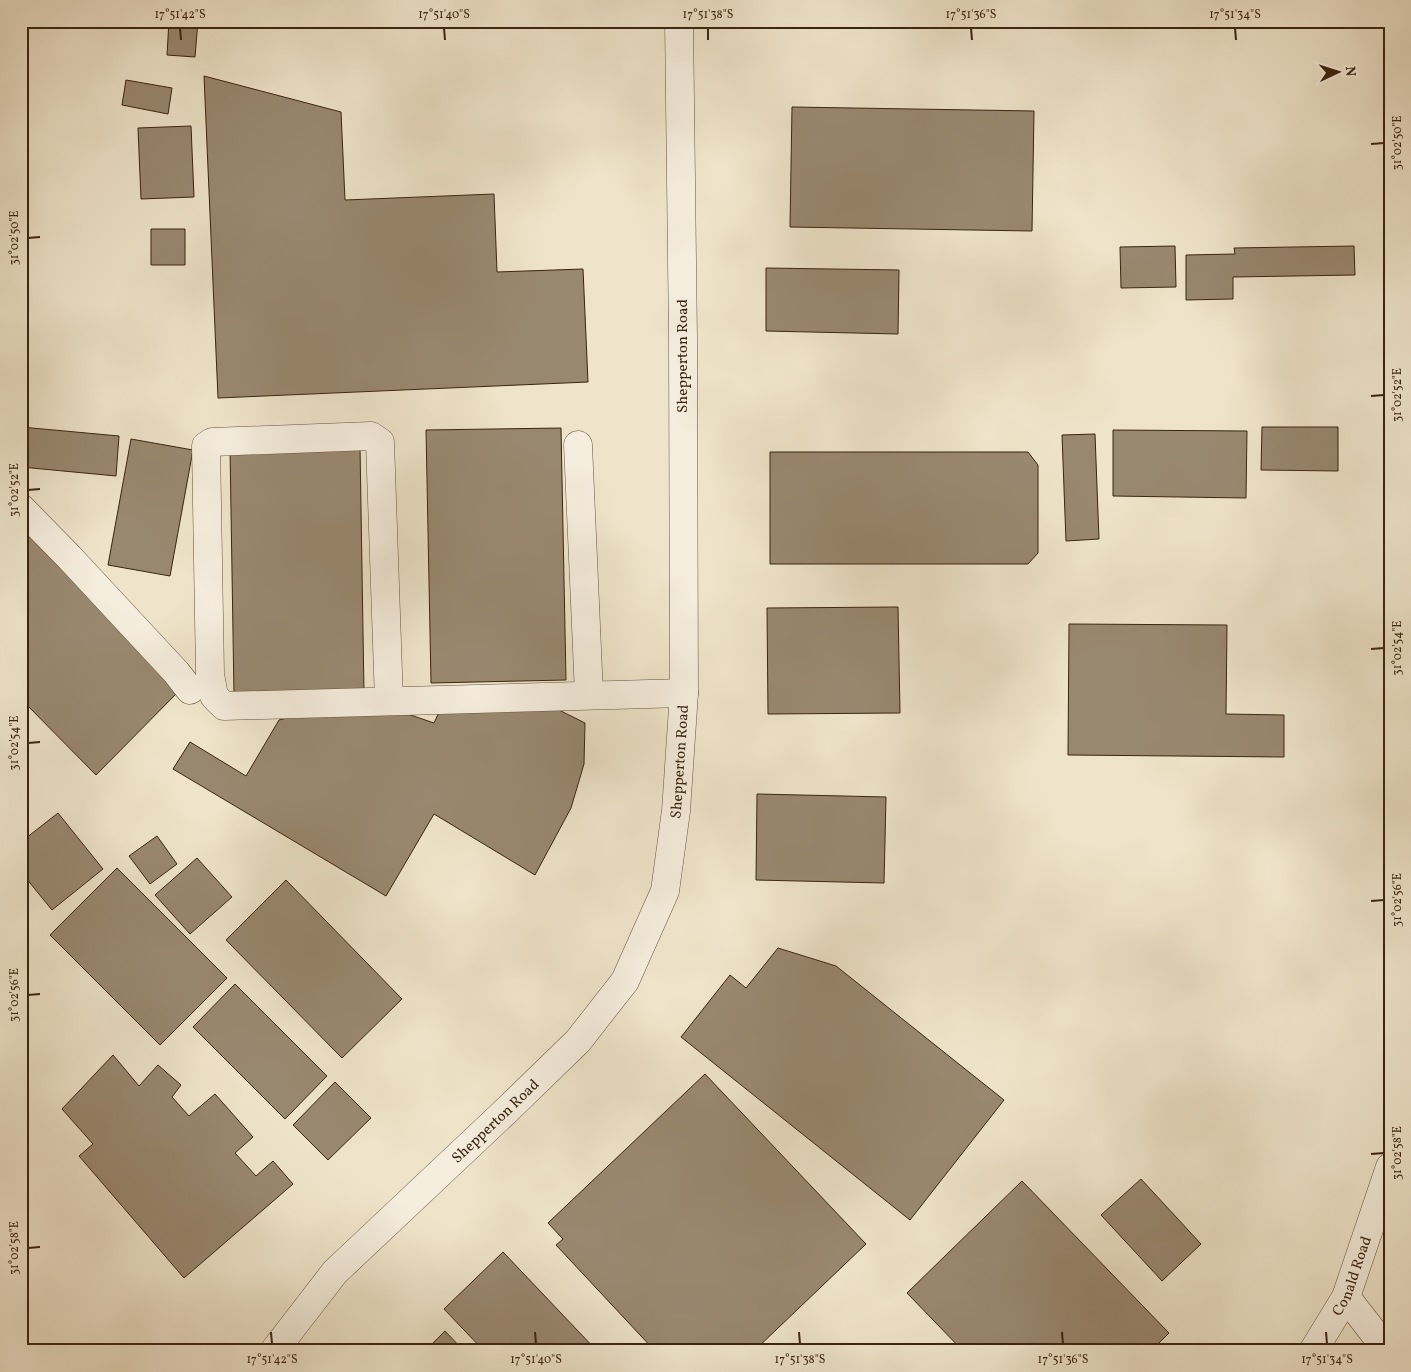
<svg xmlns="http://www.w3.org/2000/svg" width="1411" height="1372" font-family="Vollkorn,serif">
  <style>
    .building { fill: #998870; stroke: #3b240f }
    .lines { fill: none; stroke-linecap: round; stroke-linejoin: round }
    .minor-casing { stroke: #68543e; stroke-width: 29 }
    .minor { stroke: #f5eddd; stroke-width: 28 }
    .ticks { fill: none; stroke: #3b240f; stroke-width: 2 }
    .labels { text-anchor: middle; stroke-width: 4; stroke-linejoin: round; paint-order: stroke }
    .street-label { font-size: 15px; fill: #3b240f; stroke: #f5eddd }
    .neatline { fill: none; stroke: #3b240f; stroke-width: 2 }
    .ticks-label { font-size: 12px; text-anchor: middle; fill: #3b240f }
  </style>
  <rect width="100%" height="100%" fill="#efe4ca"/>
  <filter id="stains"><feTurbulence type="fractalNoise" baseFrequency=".004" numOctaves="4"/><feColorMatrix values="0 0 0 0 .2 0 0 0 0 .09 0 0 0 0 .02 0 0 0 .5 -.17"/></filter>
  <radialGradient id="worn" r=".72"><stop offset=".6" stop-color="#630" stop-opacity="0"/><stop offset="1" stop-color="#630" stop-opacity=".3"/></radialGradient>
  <path class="building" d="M169 21H198L195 57 167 55Z
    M204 76 341 112 345 200 494 194 497 272 583 269 588 382 218 398Z
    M126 80 172 88 168 114 122 105Z
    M792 107 1034 111 1032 231 790 227Z
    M191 126 194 197 141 199 138 128Z
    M151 229H185V265H151Z
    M1175 246 1176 287 1121 288 1120 247Z
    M1354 246 1355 275 1233 277V299L1186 300V255L1235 254 1234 248Z
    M766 268 899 270 898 334 766 331Z
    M21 427 119 436 116 476 21 467Z
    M1262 427H1338V471L1261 470Z
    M561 428 566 680 431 683 426 430Z
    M1113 430 1247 431 1246 498 1113 496Z
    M1095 434 1099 539 1066 541 1062 435Z
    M131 439 193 450 170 576 108 565Z
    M360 446 364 693 234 695 230 448Z
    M770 452H1028L1038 465V553L1028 564H770Z
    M21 528 182 688 96 775 21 699Z
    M898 607 900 713 768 714 767 608Z
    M1069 624 1227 625 1226 714 1284 715V757L1068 755Z
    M553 707 585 723 584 764 571 808 535 875 434 814 386 896 173 769 190 742 246 776 279 720 309 713 396 710 434 723 440 710Z
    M757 794 886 797 884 883 756 880Z
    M58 813 103 869 52 910 21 872V842Z
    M157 836 177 864 150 884 129 856Z
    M197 858 232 897 190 934 155 895Z
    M117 868 227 978 160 1045 50 935Z
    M286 880 402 999 342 1058 226 940Z
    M778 948 836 966 1004 1100 910 1220 681 1037 730 975 746 988Z
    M235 984 327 1076 285 1119 193 1027Z
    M113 1055 139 1086 158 1065 181 1085 172 1097 189 1116 215 1094 253 1137 235 1153 256 1176 273 1161 293 1184 184 1278 79 1156 93 1144 62 1109Z
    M705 1074 866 1244 754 1351H655L556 1245 563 1239 548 1223Z
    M335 1082 371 1118 328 1160 293 1125Z
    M1141 1179 1201 1244 1162 1281 1101 1215Z
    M1022 1181 1169 1333 1151 1351H963L907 1293Z
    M503 1252 597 1351H484L444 1309Z
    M445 1331 464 1351H425Z"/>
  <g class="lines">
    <g class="minor-casing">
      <g id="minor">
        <path d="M578 445 589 694"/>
        <path d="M21 508 70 558 176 672 190 690"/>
        <path d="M389 701 380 442 371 436 212 442 206 446 210 674 214 696 224 706 684 693"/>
        <path d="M1346 1297 1388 1351"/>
        <path id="s1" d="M274 1351 335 1272 507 1110 578 1041 625 981 665 891 676 811 684 693 683 339 679 21"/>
        <path id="s2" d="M1313 1351 1346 1297 1390 1167"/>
      </g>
    </g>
    <use href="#minor" class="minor"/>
  </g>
  <path class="ticks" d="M180 28 181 40M444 28 445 40M708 28V40M971 28 972 40M1235 28 1236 40M1371 144 1384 143M28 238 40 237M1371 396 1384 395M28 490 40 489M1371 649 1384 648M28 743 40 742M1371 901 1384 900M28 995 40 994M1371 1154 1384 1153M28 1248 40 1247M271 1332 272 1344M535 1332 536 1344M799 1332 800 1344M1062 1332 1063 1344M1326 1332 1327 1344"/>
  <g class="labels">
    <g class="street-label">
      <text transform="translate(682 356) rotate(-90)" y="5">Shepperton Road</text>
      <text dy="5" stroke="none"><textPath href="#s1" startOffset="740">Shepperton Road</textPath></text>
      <text dy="5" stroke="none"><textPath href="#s1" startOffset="320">Shepperton Road</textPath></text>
      <text dy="5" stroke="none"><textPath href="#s2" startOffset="85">Conald Road</textPath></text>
    </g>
  </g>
  <rect width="1411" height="1372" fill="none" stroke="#efe4ca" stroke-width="55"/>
  <g transform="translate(1338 72) rotate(86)" stroke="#f5eddd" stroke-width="4" paint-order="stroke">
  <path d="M0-4L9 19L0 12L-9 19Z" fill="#3b240f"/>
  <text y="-8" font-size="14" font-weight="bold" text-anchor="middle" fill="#3b240f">N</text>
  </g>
  <rect x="28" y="28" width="1356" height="1316" class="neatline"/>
  <g class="ticks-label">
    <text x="180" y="18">17°51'42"S</text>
    <text x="444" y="18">17°51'40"S</text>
    <text x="708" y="18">17°51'38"S</text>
    <text x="971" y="18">17°51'36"S</text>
    <text x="1235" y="18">17°51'34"S</text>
    <text transform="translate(1397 143) rotate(-90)" y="4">31°02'50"E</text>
    <text transform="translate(14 238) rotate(-90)" y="4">31°02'50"E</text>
    <text transform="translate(1397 395) rotate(-90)" y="4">31°02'52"E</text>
    <text transform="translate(14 490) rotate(-90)" y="4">31°02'52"E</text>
    <text transform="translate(1397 648) rotate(-90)" y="4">31°02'54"E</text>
    <text transform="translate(14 743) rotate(-90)" y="4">31°02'54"E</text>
    <text transform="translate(1397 900) rotate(-90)" y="4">31°02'56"E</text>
    <text transform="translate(14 995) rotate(-90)" y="4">31°02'56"E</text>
    <text transform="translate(1397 1153) rotate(-90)" y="4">31°02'58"E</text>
    <text transform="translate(14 1248) rotate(-90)" y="4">31°02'58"E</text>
    <text x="272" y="1363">17°51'42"S</text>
    <text x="536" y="1363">17°51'40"S</text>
    <text x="800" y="1363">17°51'38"S</text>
    <text x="1063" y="1363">17°51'36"S</text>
    <text x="1327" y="1363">17°51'34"S</text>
  </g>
  <rect width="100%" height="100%" filter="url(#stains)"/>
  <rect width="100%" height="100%" fill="url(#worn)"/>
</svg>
